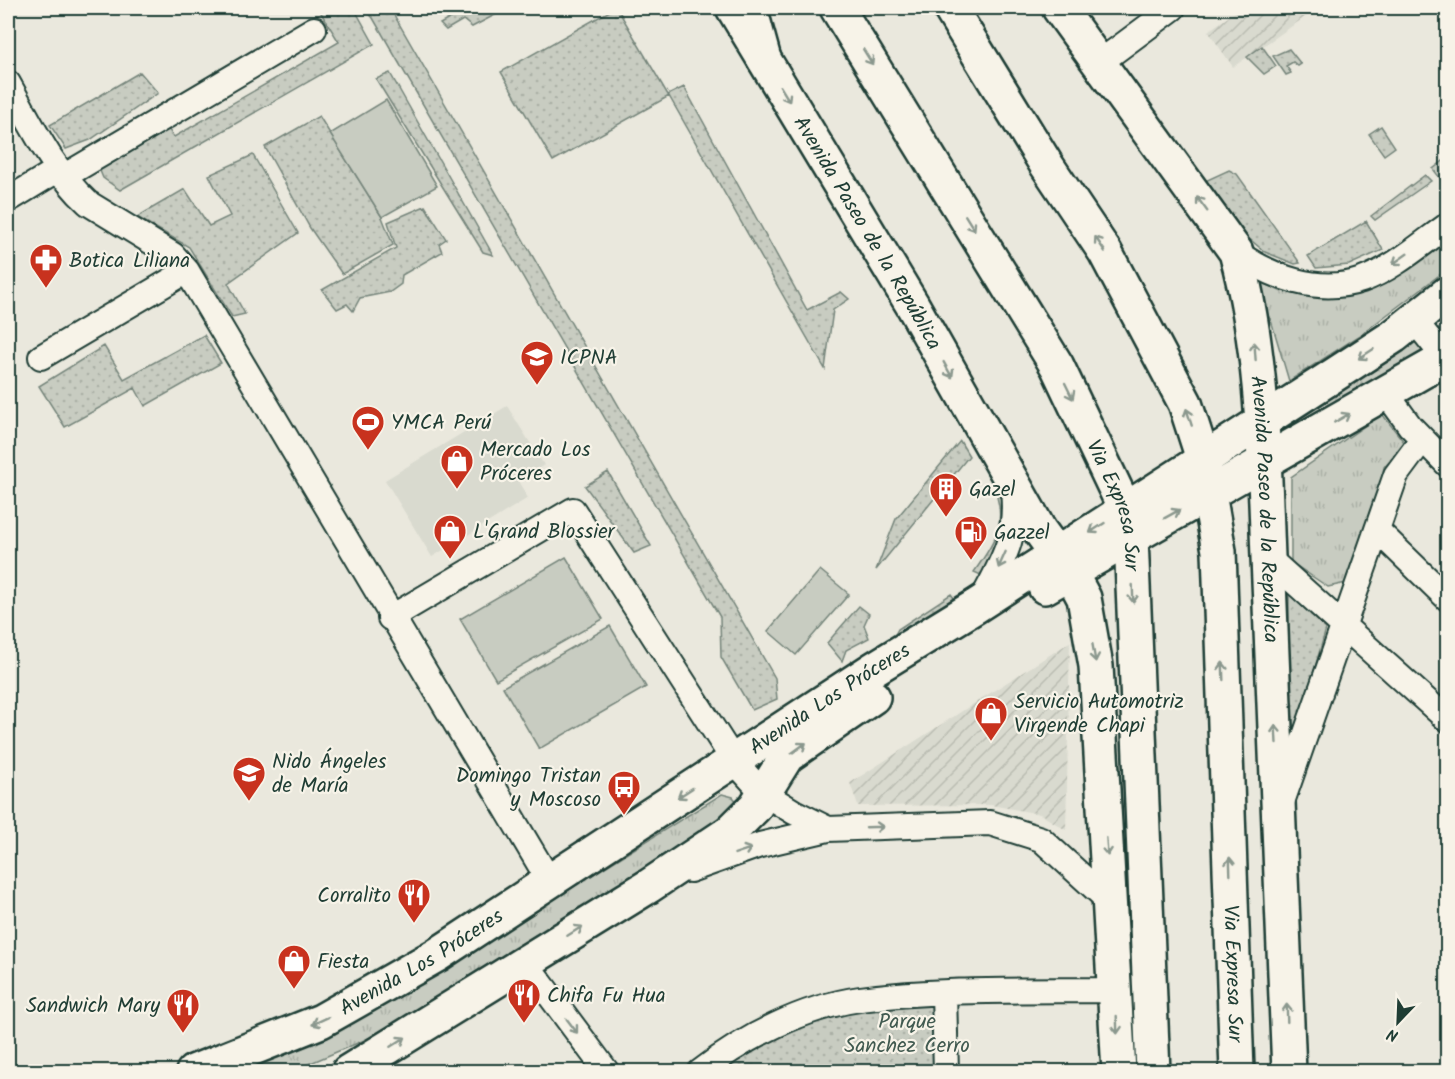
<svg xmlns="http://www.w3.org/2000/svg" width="1455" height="1079" font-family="Kalam,sans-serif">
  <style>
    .built { fill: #d9dacf }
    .industrial { fill: url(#industrial-furrows) }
    .grass { fill: url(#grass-tufts); stroke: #74847a; stroke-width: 1.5 }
    .park { fill: url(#park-dots); stroke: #74847a; stroke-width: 1.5 }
    .pitch { fill: #c8ccc1; stroke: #74847a; stroke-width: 1.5 }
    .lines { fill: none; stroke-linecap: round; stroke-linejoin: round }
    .minor-casing { stroke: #1f3d34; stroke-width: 28 }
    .secondary-casing { stroke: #1f3d34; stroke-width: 38 }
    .primary-casing { stroke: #1f3d34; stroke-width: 38 }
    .trunk-casing { stroke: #1f3d34; stroke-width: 38 }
    .minor { stroke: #f7f3e8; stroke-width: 24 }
    .secondary { stroke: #f7f3e8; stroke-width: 33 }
    .primary { stroke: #f7f3e8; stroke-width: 33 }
    .trunk { stroke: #f7f3e8; stroke-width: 33 }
    .oneway { stroke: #8b988e }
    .labels { text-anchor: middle; stroke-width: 4.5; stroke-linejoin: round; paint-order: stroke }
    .street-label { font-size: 21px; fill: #1f3d34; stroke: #f7f3e8 }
    .poi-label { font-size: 21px; fill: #1f3d34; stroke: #f7f3e8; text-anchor: start }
    .park-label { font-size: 21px; fill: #415a50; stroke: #f7f3e8 }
  </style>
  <defs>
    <pattern id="industrial-furrows" width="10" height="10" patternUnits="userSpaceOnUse" patternTransform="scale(1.5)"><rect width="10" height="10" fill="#d9dacf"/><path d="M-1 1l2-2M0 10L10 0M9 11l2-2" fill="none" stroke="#babcb2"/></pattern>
    <pattern id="grass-tufts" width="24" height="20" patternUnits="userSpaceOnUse" patternTransform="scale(1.5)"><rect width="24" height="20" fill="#c8ccc1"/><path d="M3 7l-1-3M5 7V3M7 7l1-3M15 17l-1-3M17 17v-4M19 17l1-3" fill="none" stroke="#abb0a6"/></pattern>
    <pattern id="park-dots" width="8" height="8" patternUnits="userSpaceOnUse" patternTransform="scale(1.5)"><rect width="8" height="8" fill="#c8ccc1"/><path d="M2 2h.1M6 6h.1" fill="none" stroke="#abb0a6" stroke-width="1.8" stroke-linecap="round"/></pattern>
  </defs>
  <rect width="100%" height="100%" fill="#eae8dd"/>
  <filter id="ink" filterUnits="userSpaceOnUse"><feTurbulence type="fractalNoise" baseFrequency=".0167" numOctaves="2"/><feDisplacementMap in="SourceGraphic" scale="12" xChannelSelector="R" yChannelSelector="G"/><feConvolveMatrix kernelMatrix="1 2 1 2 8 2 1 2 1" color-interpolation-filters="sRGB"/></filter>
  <g filter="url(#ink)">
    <path class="built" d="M507 406 544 465 518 481 528 498 432 557 385 480Z"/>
    <path class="industrial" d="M1241 8H1318L1233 67 1208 31Z
      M1070 642 1066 830 1040 814 991 805 858 806 850 783Z"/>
    <path class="grass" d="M1447 231V268L1442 273 1359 336 1289 381 1271 320 1260 304 1264 296 1259 281 1280 291 1303 292Z
      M1419 339 1424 349 1412 360 1289 439 1288 412 1401 341Z
      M1382 414 1404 442 1384 467 1372 530 1346 583 1328 587 1291 562V477Z
      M722 794 733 797 738 803 732 817 395 1027 292 1071 222 1072 395 998Z"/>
    <path class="park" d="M318 8H354L374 44 120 190 103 178 98 166 166 126 174 137 339 42Z
      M364 8H390L775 678 777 699 752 710 721 657 720 617 373 18Z
      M469 8H508L472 27 463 20 446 30 440 24Z
      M615 8H617L668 95 684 87 807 310 841 292 849 299 833 310 825 369 669 96 553 161 501 72Z
      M1262 46 1276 66 1264 74 1247 57Z
      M1289 49 1301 64 1298 66 1293 62 1286 66 1291 73 1286 75 1273 56Z
      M140 72 158 93 90 140 66 149 50 125Z
      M390 73 493 255 483 252 376 79Z
      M319 116 382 217 393 245 342 274 310 228 265 147Z
      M1381 126 1395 147 1384 155 1369 134Z
      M253 155 298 233 228 283 245 314 232 317 189 247 137 217 185 189 209 226 230 216 209 175Z
      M1447 158V173L1440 178 1433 169Z
      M1229 170 1237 174 1300 263 1295 264 1265 252 1246 236 1203 182Z
      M1425 175 1431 181 1375 220 1371 216Z
      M425 206 446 239 439 244 442 252 402 275 401 284 390 292 360 298 353 311 347 304 337 309 322 290 396 248 388 222Z
      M1366 221 1383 250 1349 265 1316 268 1308 256Z
      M204 335 221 363 145 406 135 388 65 427 39 386 104 346 124 379Z
      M960 441 969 456 876 570 896 519Z
      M608 472 651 546 634 553 585 486Z
      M1001 487 1009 525 981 575 974 572C991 548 1006 527 997 497Z
      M951 594 954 598 893 638 898 629Z
      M1289 594 1326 629 1288 762Z
      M859 606 869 614 864 625 869 638 846 650 842 661 827 643Z
      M944 993 946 1071 700 1072 795 1017Z"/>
    <path class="pitch" d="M386 100 437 186 382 217 330 134Z
      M566 557 603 619 496 680 460 619Z
      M820 570 849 594 796 655 768 631Z
      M610 626 646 687 539 749 503 687Z"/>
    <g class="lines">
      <g class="minor-casing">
        <path id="minor" d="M1099 63 1173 8
          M8 83C31 124 53 171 88 203L173 255 187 271 550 882
          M63 177 314 29
          M8 200 59 169
          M1236 252C1271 277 1318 295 1362 280 1393 269 1421 244 1448 225
          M1414 320 1448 362
          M41 357 187 271
          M1386 393 1410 426 1448 465
          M1377 530 1448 599
          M1268 558 1448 720
          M981 602C1003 560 1018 538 1013 489
          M390 618 573 510 734 761 763 793 794 812 828 829 990 823 1041 839 1111 903
          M1282 802 1396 475 1422 440
          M690 870 760 845 828 829
          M525 962 607 1072
          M944 993 946 1072
          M700 1072C745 1037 803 1007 860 999 944 988 1031 991 1116 990"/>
      </g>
      <g class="secondary-casing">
        <g id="secondary">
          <path d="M1045 587 1448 357"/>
          <path id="s1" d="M193 1072 321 1021 437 955 875 668 976 606 1331 377 1394 336 1448 293"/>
          <path d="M348 1072 649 886 730 832 755 807 787 756 873 697"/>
        </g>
      </g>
      <g class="primary-casing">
        <g id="primary">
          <path id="s2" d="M733 8 913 306 1040 531 1070 572 1084 598 1096 666 1119 1072"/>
          <path id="s3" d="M1059 8 1236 252C1265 358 1264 471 1269 581 1277 744 1283 908 1289 1072"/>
        </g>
      </g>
      <g class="trunk-casing">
        <g id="trunk">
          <path d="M750 8 764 59"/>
          <path id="s4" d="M837 8 1057 366 1125 509 1131 537 1153 1072"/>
          <path id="s5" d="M950 8 1046 164 1105 252 1185 403 1203 459 1219 551 1237 1072"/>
        </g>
      </g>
      <use href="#minor" class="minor"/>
      <use href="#secondary" class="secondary"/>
      <use href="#primary" class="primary"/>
      <use href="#trunk" class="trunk"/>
    </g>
    <defs><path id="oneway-shaft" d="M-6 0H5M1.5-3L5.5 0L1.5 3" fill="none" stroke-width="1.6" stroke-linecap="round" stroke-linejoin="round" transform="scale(1.5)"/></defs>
    <g class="oneway">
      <use href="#oneway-shaft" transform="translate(868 57) rotate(58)"/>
      <use href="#oneway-shaft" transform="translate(785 94) rotate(59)"/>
      <use href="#oneway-shaft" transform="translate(1202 204) rotate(-126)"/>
      <use href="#oneway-shaft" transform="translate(970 223) rotate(58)"/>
      <use href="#oneway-shaft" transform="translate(1100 244) rotate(-124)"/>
      <use href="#oneway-shaft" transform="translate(1400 259) rotate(145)"/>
      <use href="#oneway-shaft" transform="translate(1255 351) rotate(-94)"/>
      <use href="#oneway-shaft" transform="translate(1366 354) rotate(147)"/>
      <use href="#oneway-shaft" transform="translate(948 370) rotate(61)"/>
      <use href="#oneway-shaft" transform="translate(1069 391) rotate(64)"/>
      <use href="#oneway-shaft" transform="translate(1189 417) rotate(-108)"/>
      <use href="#oneway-shaft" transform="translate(1342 418) rotate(-30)"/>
      <use href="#oneway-shaft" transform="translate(1172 514) rotate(-29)"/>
      <use href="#oneway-shaft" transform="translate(1097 528) rotate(147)"/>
      <use href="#oneway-shaft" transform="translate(1002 560) rotate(114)"/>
      <use href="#oneway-shaft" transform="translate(1133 594) rotate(88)"/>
      <use href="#oneway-shaft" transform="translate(1094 653) rotate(80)"/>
      <use href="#oneway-shaft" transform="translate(1223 671) rotate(-92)"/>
      <use href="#oneway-shaft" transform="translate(1276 734) rotate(-93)"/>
      <use href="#oneway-shaft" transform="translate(799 748) rotate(-36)"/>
      <use href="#oneway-shaft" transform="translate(685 793) rotate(147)"/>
      <use href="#oneway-shaft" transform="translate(875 827) rotate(-2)"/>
      <use href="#oneway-shaft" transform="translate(1107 847) rotate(86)"/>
      <use href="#oneway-shaft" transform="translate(743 851) rotate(-19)"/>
      <use href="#oneway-shaft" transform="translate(1230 866) rotate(-92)"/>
      <use href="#oneway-shaft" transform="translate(575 931) rotate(-32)"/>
      <use href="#oneway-shaft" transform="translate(1287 1013) rotate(-92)"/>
      <use href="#oneway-shaft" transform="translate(320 1021) rotate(155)"/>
      <use href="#oneway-shaft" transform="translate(1117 1025) rotate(88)"/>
      <use href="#oneway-shaft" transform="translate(572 1026) rotate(53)"/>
      <use href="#oneway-shaft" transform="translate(398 1042) rotate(-32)"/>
    </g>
  </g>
  <defs>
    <g id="pharmacy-pin" transform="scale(1.725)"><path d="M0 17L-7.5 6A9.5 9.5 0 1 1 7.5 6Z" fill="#c8321e" stroke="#f7f3e8"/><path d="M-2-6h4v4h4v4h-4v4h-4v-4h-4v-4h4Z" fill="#fff"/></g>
    <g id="university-pin" transform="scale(1.725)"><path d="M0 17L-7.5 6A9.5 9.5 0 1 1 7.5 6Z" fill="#c8321e" stroke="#f7f3e8"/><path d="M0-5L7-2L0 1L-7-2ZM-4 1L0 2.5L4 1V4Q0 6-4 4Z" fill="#fff"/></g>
    <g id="stadium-pin" transform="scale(1.725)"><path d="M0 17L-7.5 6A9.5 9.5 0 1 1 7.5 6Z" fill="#c8321e" stroke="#f7f3e8"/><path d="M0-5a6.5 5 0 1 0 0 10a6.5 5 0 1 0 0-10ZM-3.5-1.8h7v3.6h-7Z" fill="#fff"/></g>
    <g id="shop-pin" transform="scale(1.725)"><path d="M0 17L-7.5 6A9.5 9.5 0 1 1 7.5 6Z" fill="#c8321e" stroke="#f7f3e8"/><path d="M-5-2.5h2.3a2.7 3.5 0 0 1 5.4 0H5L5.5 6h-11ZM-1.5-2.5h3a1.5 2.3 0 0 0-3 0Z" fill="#fff"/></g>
    <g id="building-pin" transform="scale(1.725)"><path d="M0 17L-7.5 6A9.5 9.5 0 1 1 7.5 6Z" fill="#c8321e" stroke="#f7f3e8"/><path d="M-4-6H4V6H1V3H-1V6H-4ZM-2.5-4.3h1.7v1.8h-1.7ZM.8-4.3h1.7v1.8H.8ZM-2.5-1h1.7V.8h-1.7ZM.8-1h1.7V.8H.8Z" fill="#fff"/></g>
    <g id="fuel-pin" transform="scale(1.725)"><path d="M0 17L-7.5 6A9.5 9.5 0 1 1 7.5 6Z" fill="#c8321e" stroke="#f7f3e8"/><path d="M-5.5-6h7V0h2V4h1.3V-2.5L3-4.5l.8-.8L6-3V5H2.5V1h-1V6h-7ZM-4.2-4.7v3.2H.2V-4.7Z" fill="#fff"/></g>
    <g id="school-pin" transform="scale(1.725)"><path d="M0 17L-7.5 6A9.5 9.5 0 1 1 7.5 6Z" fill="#c8321e" stroke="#f7f3e8"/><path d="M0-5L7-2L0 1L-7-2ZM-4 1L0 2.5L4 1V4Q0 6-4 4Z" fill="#fff"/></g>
    <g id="bus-pin" transform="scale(1.725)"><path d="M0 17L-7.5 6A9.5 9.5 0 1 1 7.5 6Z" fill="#c8321e" stroke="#f7f3e8"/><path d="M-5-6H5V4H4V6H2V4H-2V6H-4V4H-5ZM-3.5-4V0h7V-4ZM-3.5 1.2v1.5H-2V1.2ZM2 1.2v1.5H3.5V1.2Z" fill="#fff"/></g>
    <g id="restaurant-pin" transform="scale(1.725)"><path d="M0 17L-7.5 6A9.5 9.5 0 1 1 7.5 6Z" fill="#c8321e" stroke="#f7f3e8"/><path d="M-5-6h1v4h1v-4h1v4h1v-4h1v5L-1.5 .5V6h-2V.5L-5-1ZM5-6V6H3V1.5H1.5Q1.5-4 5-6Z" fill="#fff"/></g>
  </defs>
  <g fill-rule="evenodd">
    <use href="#pharmacy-pin" x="46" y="260"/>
    <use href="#university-pin" x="537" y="357"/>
    <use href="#stadium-pin" x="368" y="422"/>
    <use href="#shop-pin" x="457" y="461"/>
    <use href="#building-pin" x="946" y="489"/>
    <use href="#shop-pin" x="450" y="531"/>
    <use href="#fuel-pin" x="971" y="532"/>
    <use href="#shop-pin" x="991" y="713"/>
    <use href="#school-pin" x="249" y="773"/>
    <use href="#bus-pin" x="624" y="787"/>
    <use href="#restaurant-pin" x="414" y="895"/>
    <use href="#shop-pin" x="294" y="961"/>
    <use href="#restaurant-pin" x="524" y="995"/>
    <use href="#restaurant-pin" x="183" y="1005"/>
  </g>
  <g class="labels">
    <g class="street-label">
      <text dy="7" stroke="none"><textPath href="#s2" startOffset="262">Avenida Paseo de la República</textPath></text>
      <text dy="7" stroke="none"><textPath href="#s4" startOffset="572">Via Expresa Sur</textPath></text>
      <text dy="7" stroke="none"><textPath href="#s3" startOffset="561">Avenida Paseo de la República</textPath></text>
      <text dy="7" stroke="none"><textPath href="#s1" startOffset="740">Avenida Los Próceres</textPath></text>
      <text dy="7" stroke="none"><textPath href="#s1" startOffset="254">Avenida Los Próceres</textPath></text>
      <text dy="7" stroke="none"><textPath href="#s5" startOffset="1035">Via Expresa Sur</textPath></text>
    </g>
    <g class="poi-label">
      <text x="69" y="267">Botica Liliana</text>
      <text x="560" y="364">ICPNA</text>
      <text x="391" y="429">YMCA Perú</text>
      <text x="480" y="456">Mercado Los<tspan x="480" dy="24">Próceres</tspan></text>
      <text x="969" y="496">Gazel</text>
      <text x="473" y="538">L'Grand Blossier</text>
      <text x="994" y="539">Gazzel</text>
      <text x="1014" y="708">Servicio Automotriz<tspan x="1014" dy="24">Virgende Chapi</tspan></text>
      <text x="272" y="768">Nido Ángeles<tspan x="272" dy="24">de María</tspan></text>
      <text x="601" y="782" text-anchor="end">Domingo Tristan<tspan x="601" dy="24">y Moscoso</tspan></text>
      <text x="391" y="902" text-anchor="end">Corralito</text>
      <text x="317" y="968">Fiesta</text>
      <text x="547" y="1002">Chifa Fu Hua</text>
      <text x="160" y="1012" text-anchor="end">Sandwich Mary</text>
    </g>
    <g class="park-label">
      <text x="907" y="1028">Parque<tspan x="907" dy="24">Sanchez Cerro</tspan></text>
    </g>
  </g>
  <rect width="1455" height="1079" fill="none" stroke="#f7f3e8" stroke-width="30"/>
  <rect x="15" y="15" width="1425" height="1049" fill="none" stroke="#1f3d34" stroke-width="2" filter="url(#ink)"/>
  <g transform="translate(1398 1022) rotate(203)" stroke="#f7f3e8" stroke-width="4.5" paint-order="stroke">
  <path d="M0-4.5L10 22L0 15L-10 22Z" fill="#1f3d34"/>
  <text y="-9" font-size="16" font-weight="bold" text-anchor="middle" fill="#1f3d34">N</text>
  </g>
</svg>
